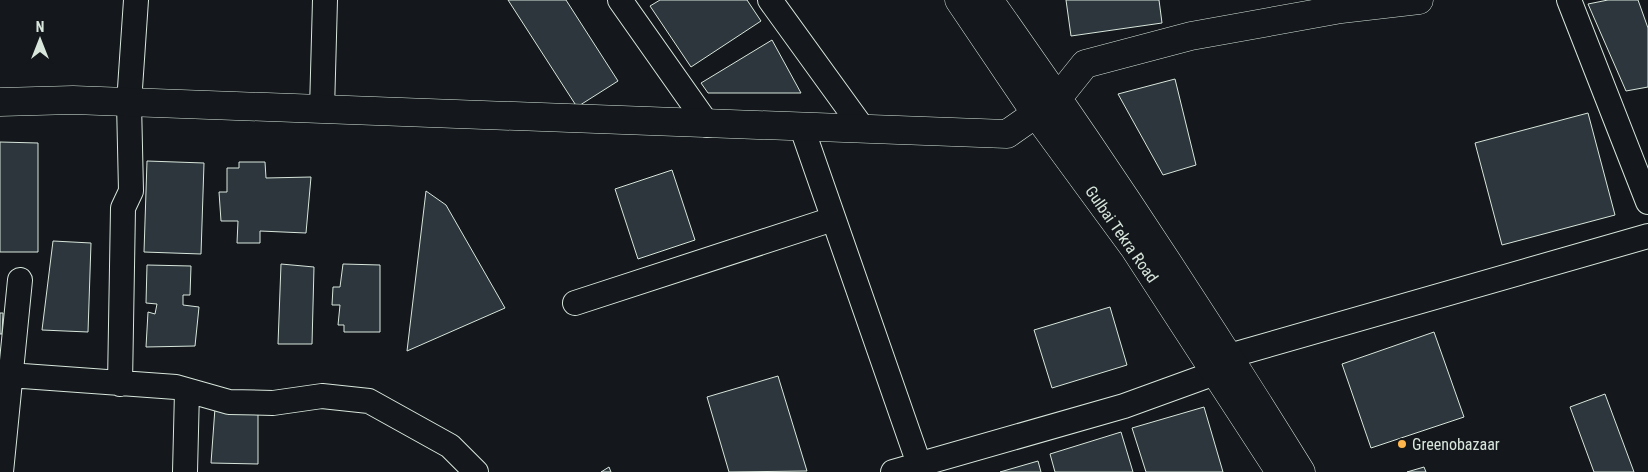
<svg xmlns="http://www.w3.org/2000/svg" width="1648" height="472" font-family="'Roboto Condensed',sans-serif">
  <style>
    .building { fill: #2c363c; stroke: #d8e6dc }
    .lines { fill: none; stroke-linecap: round; stroke-linejoin: round }
    .street-casing { stroke: #d8e6dc; stroke-width: 26 }
    .secondary-casing { stroke: #d8e6dc; stroke-width: 29 }
    .street { stroke: #14181c; stroke-width: 24 }
    .secondary { stroke: #14181c; stroke-width: 28 }
    .poi-dot { fill: #ffb74d; stroke: #14181c; stroke-width: 2 }
    .labels { text-anchor: middle; stroke-width: 4; stroke-linejoin: round; paint-order: stroke }
    .street-label { font-size: 16px; fill: #d8e6dc; stroke: #14181c }
    .poi-label { font-size: 16px; fill: #d8e6dc; stroke: #14181c; text-anchor: start }
  </style>
  <rect width="100%" height="100%" fill="#14181c"/>
  <path class="building" d="M508 0H566L618 81 577 107Z
    M660 0H747L761 21 691 67 650 6Z
    M1066 0H1159L1162 23 1071 36Z
    M1608 0H1638L1648 28V87L1626 91 1588 4Z
    M772 40 801 93H708L701 83Z
    M1175 79 1196 165 1163 175 1118 94Z
    M1588 113 1615 215 1502 245 1475 143Z
    M0 142 38 143V252H0Z
    M147 161 204 163 201 254 144 252Z
    M239 162H265L266 178 311 177 306 233 260 231V243H237L238 221H221L219 192H227V168H239Z
    M672 170 695 240 638 259 615 189Z
    M426 191 446 205 505 308 407 351Z
    M53 241 91 243 88 332 42 330Z
    M281 264 314 267 312 344H278Z
    M343 264 380 265V332H344V325H338L340 305H332L333 287H340Z
    M147 265 191 266 190 295H183V305L199 307 195 346 146 347 148 312 155 314 157 304 146 303Z
    M1110 307 1127 365 1052 388 1034 330Z
    M0 313H3L2 334H0Z
    M1434 332 1464 417 1371 448 1342 364Z
    M778 376 807 471 729 472 707 397Z
    M1605 394 1634 472H1594L1570 407Z
    M1204 407 1223 472H1146L1132 428Z
    M215 408 258 410V464L211 463Z
    M1121 432 1133 472H1055L1050 454Z
    M1038 461 1041 472H1000Z
    M609 467 611 472H601Z
    M1424 467 1426 472H1407Z"/>
  <g class="lines">
    <g class="street-casing">
      <path id="street" d="M620 0 708 125
        M770 0 864 130
        M1569 0 1648 202
        M322 110 325 0
        M802 128 919 464
        M575 303 833 219
        M1229 356 1648 236
        M9 375 176 387 229 402 273 403 322 396 369 401 450 446 476 472
        M120 384 123 208 131 191 129 103 136 0
        M1 472 20 280
        M185 472 187 391
        M893 472 1124 406 1215 373"/>
    </g>
    <g class="secondary-casing">
      <path id="secondary" d="M959 0 1036 114 1135 249 1280 472
        M989 0C1098 154 1202 312 1301 472
        M0 102 73 100 1007 134 1057 99 1085 64 1191 36 1341 9 1419 0"/>
    </g>
    <use href="#street" class="street"/>
    <use href="#secondary" class="secondary"/>
  </g>
  <circle class="poi-dot" cx="1402" cy="444" r="5"/>
  <g class="labels">
    <g class="street-label">
      <text transform="translate(1122 234) rotate(55)" y="6">Gulbai Tekra Road</text>
    </g>
    <g class="poi-label">
      <text x="1412" y="450">Greenobazaar</text>
    </g>
  </g>
  <g transform="translate(40 40)" stroke="#14181c" stroke-width="4" paint-order="stroke">
  <path d="M0-4L9 19L0 12L-9 19Z" fill="#d8e6dc"/>
  <text y="-8" font-size="14" font-weight="bold" text-anchor="middle" fill="#d8e6dc">N</text>
  </g>
</svg>
